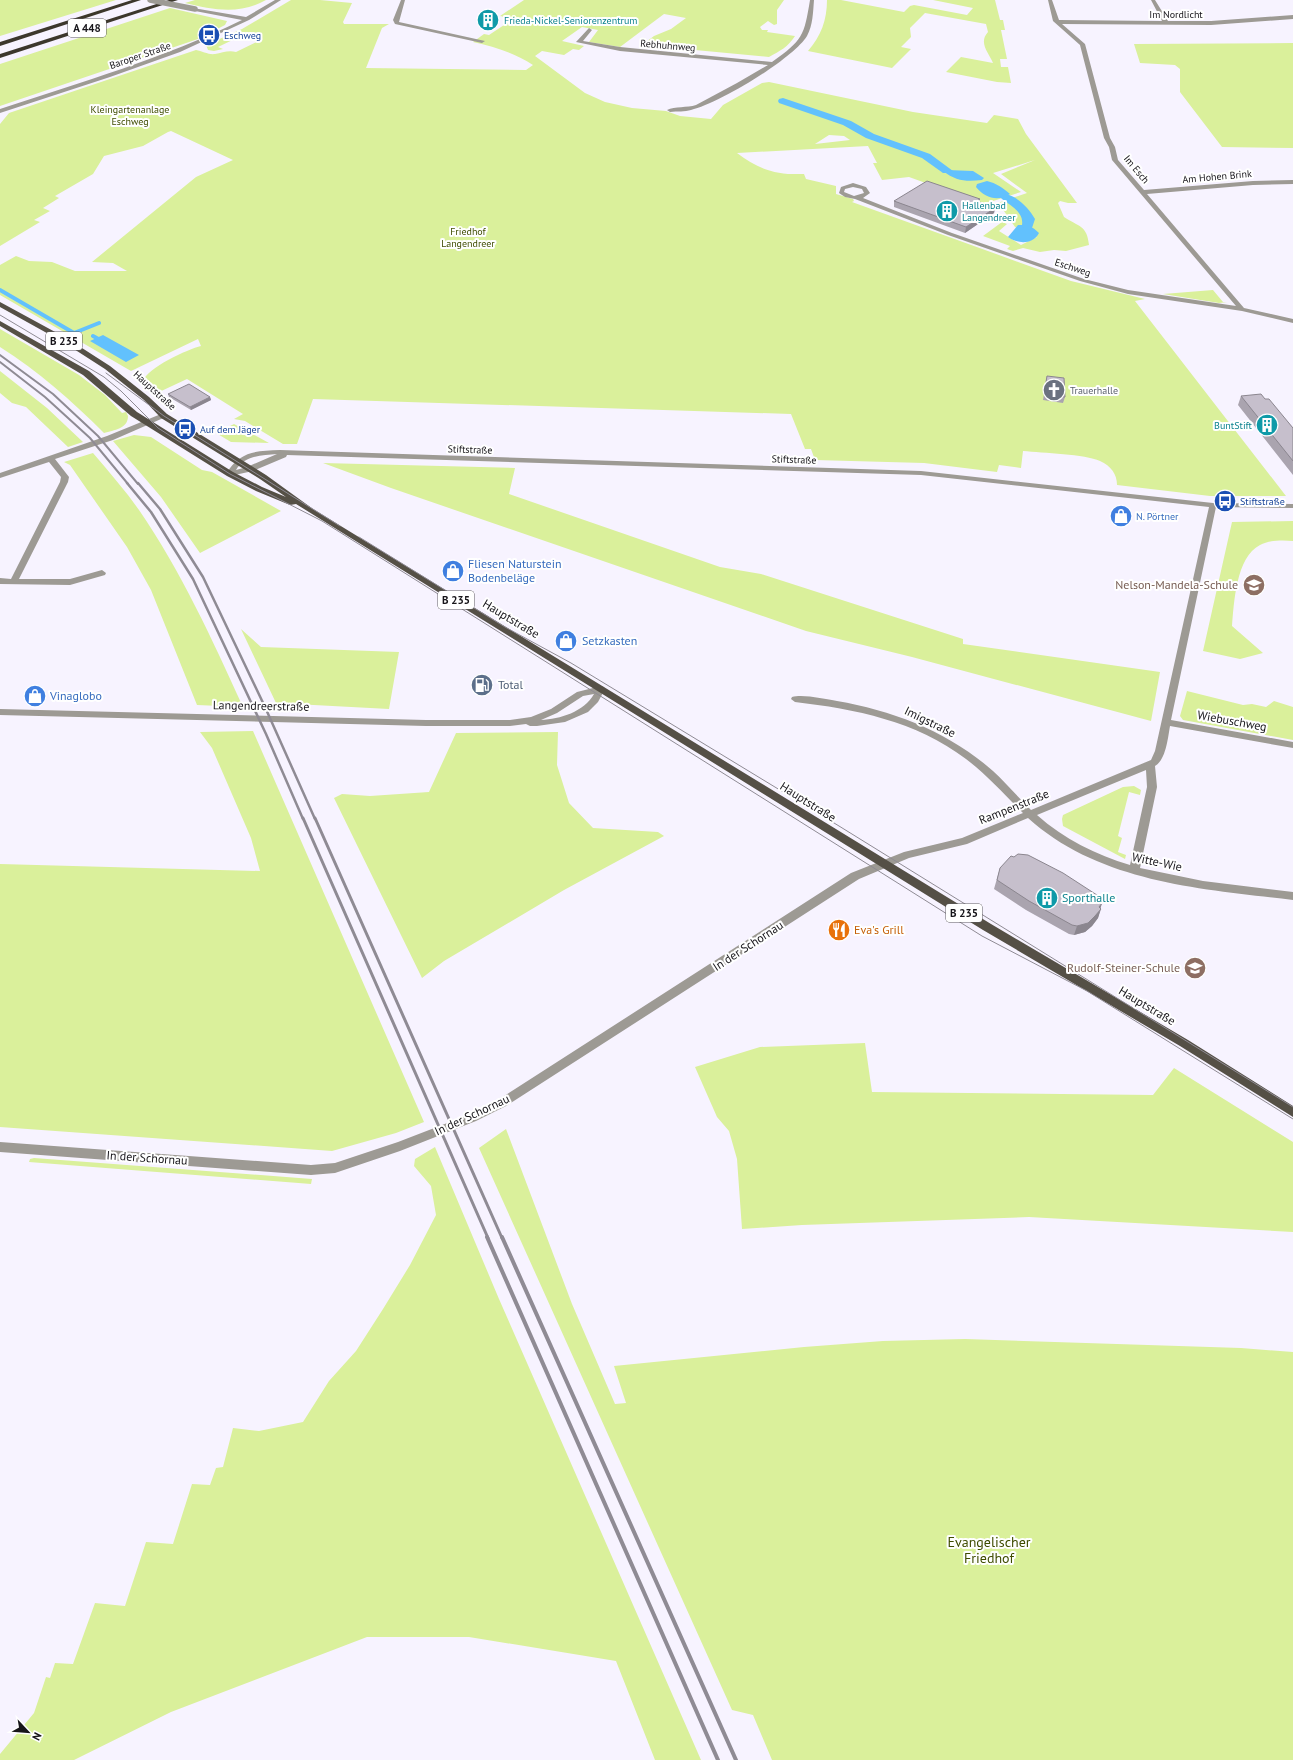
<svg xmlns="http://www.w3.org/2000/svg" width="1293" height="1760" font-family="'PT Sans',sans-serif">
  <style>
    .green { fill: #daf09b; fill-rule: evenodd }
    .water { fill: #62c1fd }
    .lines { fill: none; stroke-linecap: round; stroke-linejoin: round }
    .stream { stroke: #62c1fd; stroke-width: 4 }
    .canal { fill: #62c1fd; fill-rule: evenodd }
    .minor { fill: #9d9a94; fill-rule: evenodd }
    .major { fill: #555046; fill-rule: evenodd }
    .highway { fill: #3c372c; fill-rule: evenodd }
    .tram { stroke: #8f8b94; stroke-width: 1 }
    .rail-far3 { stroke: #8f8b94; stroke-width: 2 }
    .rail-far2 { stroke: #8f8b94; stroke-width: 2.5 }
    .rail-far1 { stroke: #8f8b94; stroke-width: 3 }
    .rail { stroke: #8f8b94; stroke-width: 4 }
    .minor-bridge { stroke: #9d9a94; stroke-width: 5.5 }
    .wall { fill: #aaa4af }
    .shaded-wall { fill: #8b868f }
    .building { fill: #c6bfcc; stroke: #8b868f }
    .labels { text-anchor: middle; stroke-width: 4; stroke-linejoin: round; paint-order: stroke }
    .far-street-label { font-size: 10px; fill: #17151a; stroke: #fff }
    .far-culture-label { font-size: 10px; fill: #0d838f; stroke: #fff; text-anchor: start }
    .far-transit-label { font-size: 10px; fill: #164399; stroke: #fff; text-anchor: start }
    .far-park-label { font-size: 10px; fill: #3f4c00; stroke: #fff }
    .far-worship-label { font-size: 10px; fill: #5b616d; stroke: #fff; text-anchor: start }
    .far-shop-label { font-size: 10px; fill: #366cbe; stroke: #fff; text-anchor: start }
    .shield { fill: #fff; stroke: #5d5b5f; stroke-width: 1 }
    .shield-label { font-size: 11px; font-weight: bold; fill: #17151a }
    .shop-label { font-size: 12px; fill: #366cbe; stroke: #fff; text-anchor: start }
    .education-label { font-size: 12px; fill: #785e54; stroke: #fff; text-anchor: end }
    .street-label { font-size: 12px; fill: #17151a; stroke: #fff }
    .service-label { font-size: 12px; fill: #4e5e75; stroke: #fff; text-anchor: start }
    .culture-label { font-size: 12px; fill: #0d838f; stroke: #fff; text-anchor: start }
    .food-label { font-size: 12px; fill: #c56008; stroke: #fff; text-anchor: start }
    .near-park-label { font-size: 14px; fill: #3f4c00; stroke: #fff }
  </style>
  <rect width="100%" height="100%" fill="#f7f3ff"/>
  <path class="green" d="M0 0H116L0 36Z
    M195 0H266C240 15 213 10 185 3Z
    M291 0H320L352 3 343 22 344 24H389L382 28 366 68 526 70 533 65C515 53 495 47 473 42L484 34 489 35 513 19 500 16 524 0H784L777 10V24L774 25 768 21 760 27 762 30H768L767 32 795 36C788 47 780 51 769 57L642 45 654 36 671 29 686 18 664 14 620 47 589 42 598 30 582 27 562 41 584 46 579 50 573 49 564 55 542 51 535 56 585 93 605 102 632 108 666 111 680 116 711 119 723 105 762 83 769 82 913 112 987 123 994 115 1018 119 1026 134 1077 203H1068L1060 201 1058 203 1064 217C1079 227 1087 225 1089 245L1066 251 1054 250 1040 252 1023 248 1013 251 1007 249 1010 246 983 236 1002 222 1007 224 999 231 1021 245 1037 237 1015 227 1004 211 989 206 1027 193 1001 174 1035 160 993 173 1021 192 984 204 909 177 882 180 873 163H877L868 146 737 153C759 170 777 175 804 174L806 179 836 186V194L853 199 854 201 852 202 1071 281 1145 299 1135 301 1286 496H1210L1117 485C1117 474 1111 466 1100 461 1085 454 1043 453 1023 451L1021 468 999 465 997 472 924 463 815 460 811 449H805L791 414 313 399 297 444H283L245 421 234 419 243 414 187 379 157 393 143 381C147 368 188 349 201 346L198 339 131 371 0 295V265L16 256 29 261 52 262 75 271H127L113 263 92 262 196 177 233 160 171 131 168 132 143 146 104 156 93 174 55 196 59 198 43 208 50 211 34 220 40 222 0 246V124L9 113 196 50C202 51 209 55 215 54 222 53 228 50 236 52L263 39 245 34 218 47 223 49 214 51 208 50 206 45 242 29ZM829 135 844 136 850 140 815 144Z
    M827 0H841L904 12 910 6 914 5 967 15 973 8 933 0H995L1000 20H1003L1005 30H1001L1007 59H1000L1001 67H1008L1011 83 997 82 946 72 961 57 993 63C989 53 978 43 988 32L986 24 925 13 910 28 911 37 901 47 911 49 892 68 808 51C821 36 827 20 827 0Z
    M170 8 227 21 225 25 198 39 0 106V64Z
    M1293 43V148L1222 147 1180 92V69L1175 65 1140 63 1134 44Z
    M1213 290 1223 302H1227L1219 303 1163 294Z
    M0 329 79 375 105 395 122 413 126 412 128 416C128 429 114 430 104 433 72 401 38 371 0 347Z
    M0 371 47 408 83 442 68 447 26 407 12 403 0 393Z
    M234 424 269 443 231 442 216 433Z
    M134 435 151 437 202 470 212 472 281 511 200 553 161 497 113 441Z
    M93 453C109 472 125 490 139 510 181 571 212 639 243 707L197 705 151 590 127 547 70 465 64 462Z
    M323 463 515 468 509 494 720 567 761 574 963 639V644L1160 672 1151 721 912 657 806 631 391 488Z
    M1293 521V541C1283 540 1269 540 1260 545 1236 557 1234 603 1232 626L1263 653 1240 659 1203 651 1232 522Z
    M241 629 261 647 399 652 389 709 276 703Z
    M1187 691 1243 705 1252 704 1266 707 1274 701 1293 707V740L1183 720 1180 716Z
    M253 731 424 1122 396 1133 332 1151 0 1127V864L260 871 251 838 212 748 200 732Z
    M558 732 557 765 569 803 593 828 658 832 664 836 564 890 444 961 422 978 334 798 342 794 370 796 429 792 456 733Z
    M1134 786 1141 790 1140 795 1129 792 1118 836 1122 838 1118 852 1126 855 1125 859 1063 826 1062 819 1063 815 1123 787Z
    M865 1043 872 1092 1153 1095 1174 1068 1293 1142V1232L1029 1217 802 1225 742 1229 737 1159 729 1131 717 1117 695 1067 760 1047Z
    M506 1129 572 1304 615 1404 626 1403 614 1366 804 1347 883 1341 965 1339 1241 1348 1293 1352V1760H772L753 1715 732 1710 479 1148Z
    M435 1147 499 1299 701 1760H655L616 1661 469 1637H367L171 1712 74 1760H0V1754L34 1713 46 1677 50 1678 55 1663 73 1664 95 1603 125 1606 146 1542 173 1544 192 1484 210 1485 216 1468 223 1467 233 1428 259 1431 303 1422 329 1381 356 1351 383 1309 410 1265 436 1215 431 1186 414 1166 415 1159Z
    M34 1158 312 1179 311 1184 29 1162 30 1159Z"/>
  <path class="water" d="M947 170 973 171 984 178 982 180C966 182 956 181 943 171Z
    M987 181C996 183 1003 188 1010 194 998 202 985 198 976 187L977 184Z
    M1018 225C1028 225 1032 226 1039 233 1033 245 1017 244 1008 237Z
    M103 335 139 355 126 362 90 341Z"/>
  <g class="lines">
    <path class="stream" d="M0 290 74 333 99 323
      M93 336 102 341"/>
    <path class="canal" d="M783 98 851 121 874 134 930 154 953 171 951 173H943L922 158 866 138 843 125 779 103 778 101 779 99Z
      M1006 194C1018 197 1029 208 1035 219L1032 228H1024L1022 225C1024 212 1011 206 1002 199L1000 197Z"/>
    <path class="minor" d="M275 0H281L249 20 180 52 110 77 0 113V109C82 82 164 58 242 20L195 11 193 8 246 17Z
      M401 0H405L399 22 485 41 482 43 395 24 393 20Z
      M810 0H814C813 12 813 25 807 36 793 59 718 104 691 110 685 112 677 111 670 112L667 110C675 106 687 108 696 105L737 83 768 65 620 51 576 42 589 28 592 30 583 41 620 47 772 62C803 40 804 36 810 0Z
      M1048 0H1052L1059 20 1162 21 1151 0H1155L1168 21H1211L1293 15V19L1211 25 1062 24 1085 44 1110 138 1115 147 1118 160 1144 190 1253 181 1293 180V184L1253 185 1147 194 1244 308 1293 319V323L1242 311 1128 294 1080 281 948 235 855 199 845 197 839 193 841 187 853 183 866 187 870 193 863 198 952 233 1084 279 1128 290 1236 306 1112 160 1109 147 1104 138 1080 45 1053 21ZM853 187 862 189 864 193 854 196 844 192 845 189Z
      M161 414H167L168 416 113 440 55 459 69 477 68 482 19 579H70L102 570 106 573 105 575 70 585 0 584V578L11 579 60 482 61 477 49 462 0 478V473L107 436Z
      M280 450 921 471 1213 503 1293 504V508L1216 507 1171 720 1293 742V748L1170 726C1168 737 1166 760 1155 766L1157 787 1140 868 1203 881 1293 892V900C1202 889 1100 883 1028 818L967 844 909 858 859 879 506 1106 476 1121 400 1151 335 1173 311 1175 0 1152V1142L311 1165 335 1163 398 1142 468 1115 498 1100 851 873 904 852 962 838 1023 813C1004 794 987 775 966 759 916 721 855 709 795 702L791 699 792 697C803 694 825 699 837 701 894 711 949 732 993 771 1006 783 1018 797 1031 810L1151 760 1155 751 1209 507 921 475 287 455 286 457 253 471 230 476 226 474C240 451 255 451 280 450ZM277 454 247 467 236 470C244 456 262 455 277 454ZM1146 770 1147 787 1130 865C1096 855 1064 839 1037 815Z
      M601 686 604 687 605 689 598 702 588 712 565 722 537 726H530L526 724 510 726H426L0 715V709L426 720H510L531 717 551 709 577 692ZM594 694C584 712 560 719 541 720L557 713 583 696Z"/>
    <path class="major" d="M0 302 68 339 110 366 149 397 167 414 266 475 313 509 991 924 1188 1040 1293 1106V1117L1180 1046 983 930 296 504 290 505 256 491 227 476 131 416 83 375 0 326V321L89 371 137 412 233 472 262 487 286 497 260 479 161 418 144 400 105 369 63 342 0 307Z"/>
    <path class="highway" d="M132 0H141L0 46V42Z
      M169 0H178L0 58V54Z"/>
    <path class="tram" d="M0 315 104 377 121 391 158 428 230 474 322 521 982 936 1087 991 1293 1119
      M106 373 164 416 340 526
      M359 537 505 627 571 663 839 826 1293 1107"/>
    <path class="rail-far3" d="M0 355 53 394 98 436 138 484
      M0 362 45 397 90 438 128 484"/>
    <path class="rail-far2" d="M127 483 151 512 193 579 266 734 303 819
      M138 483 160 509 203 577 265 707 315 819"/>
    <path class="rail-far1" d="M303 818 488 1238
      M315 818 502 1238"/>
    <path class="rail" d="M487 1237 718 1760
      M502 1237 736 1760"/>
    <path class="minor-bridge" d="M150 0 195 9"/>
  </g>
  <path class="wall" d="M980 199 979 202 995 208 994 213 965 233 894 207V201Z
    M1047 376 1065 397 1063 403 1043 400Z
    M168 394 210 397 211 400 191 410 169 397Z
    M1241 396 1265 399 1293 428V475L1238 405Z
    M1000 868 1102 903 1098 918 1092 926 1085 932 1074 935 1069 934 1026 910 994 889Z"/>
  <path class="shaded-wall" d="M995 208 994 213 965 233 966 227Z
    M210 397 211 400 191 410 190 407Z
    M1102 903 1099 912 1101 909 1098 918 1092 926 1085 932 1074 935 1077 926 1099 907Z"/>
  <path class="building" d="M927 181 980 199 977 201 995 208 966 227 894 201Z
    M1047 376 1064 378 1065 397 1044 394Z
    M189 384 210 397 190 407 168 394Z
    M1261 394 1265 399H1269L1293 428V461L1241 396Z
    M1018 854 1028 855 1063 873 1100 897 1102 903 1099 907 1101 909 1095 916 1088 923 1077 926 1072 925 1029 901 997 880 1000 868 1011 856 1014 857Z"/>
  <defs>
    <g id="building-disc" transform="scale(1.15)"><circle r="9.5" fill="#0f9aa8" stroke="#fff"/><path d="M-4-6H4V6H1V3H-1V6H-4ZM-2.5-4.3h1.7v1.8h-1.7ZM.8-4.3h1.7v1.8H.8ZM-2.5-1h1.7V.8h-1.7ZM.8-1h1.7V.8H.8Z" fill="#fff"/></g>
    <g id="bus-disc" transform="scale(1.15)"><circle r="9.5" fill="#1a4fb4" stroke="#fff"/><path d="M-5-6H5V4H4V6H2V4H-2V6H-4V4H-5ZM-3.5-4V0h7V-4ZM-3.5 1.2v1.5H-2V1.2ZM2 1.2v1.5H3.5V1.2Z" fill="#fff"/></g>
    <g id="church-disc" transform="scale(1.15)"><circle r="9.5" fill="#6b7280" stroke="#fff"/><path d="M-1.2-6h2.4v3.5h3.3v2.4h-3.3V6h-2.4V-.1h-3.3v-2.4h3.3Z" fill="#fff"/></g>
    <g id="shop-disc" transform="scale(1.15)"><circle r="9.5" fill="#3f7fe0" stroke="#fff"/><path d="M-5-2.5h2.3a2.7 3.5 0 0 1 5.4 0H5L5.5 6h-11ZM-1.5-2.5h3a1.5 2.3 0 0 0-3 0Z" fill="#fff"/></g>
    <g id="school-disc" transform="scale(1.15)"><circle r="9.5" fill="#8d6e63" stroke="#fff"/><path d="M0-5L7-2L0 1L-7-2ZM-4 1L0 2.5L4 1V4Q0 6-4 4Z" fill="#fff"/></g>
    <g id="fuel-disc" transform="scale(1.15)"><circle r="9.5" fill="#5c6f8a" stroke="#fff"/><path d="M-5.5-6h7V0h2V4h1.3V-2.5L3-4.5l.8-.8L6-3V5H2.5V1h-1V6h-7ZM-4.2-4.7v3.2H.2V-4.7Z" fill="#fff"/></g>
    <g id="restaurant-disc" transform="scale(1.15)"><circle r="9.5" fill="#e8710a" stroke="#fff"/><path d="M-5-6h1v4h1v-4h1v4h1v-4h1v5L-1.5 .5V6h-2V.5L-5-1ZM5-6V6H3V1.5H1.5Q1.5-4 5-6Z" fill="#fff"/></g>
  </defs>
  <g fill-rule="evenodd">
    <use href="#building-disc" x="488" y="20"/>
    <use href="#bus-disc" x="209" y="35"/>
    <use href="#building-disc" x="947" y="211"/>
    <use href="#church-disc" x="1054" y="390"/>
    <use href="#building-disc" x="1267" y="425"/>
    <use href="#bus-disc" x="185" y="429"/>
    <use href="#bus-disc" x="1225" y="501"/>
    <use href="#shop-disc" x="1121" y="516"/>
    <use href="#shop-disc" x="453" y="571"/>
    <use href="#school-disc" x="1254" y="585"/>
    <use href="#shop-disc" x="566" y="641"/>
    <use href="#fuel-disc" x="482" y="685"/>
    <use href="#shop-disc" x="35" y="696"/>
    <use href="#building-disc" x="1047" y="898"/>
    <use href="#restaurant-disc" x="839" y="930"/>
    <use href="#school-disc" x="1195" y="968"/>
  </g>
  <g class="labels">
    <g class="far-street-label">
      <text x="1176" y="18">Im Nordlicht</text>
      <text transform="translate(668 45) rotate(5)" y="4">Rebhuhnweg</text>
      <text transform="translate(140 55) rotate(-19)" y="4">Baroper Straße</text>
      <text transform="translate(1137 169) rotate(50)" y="4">Im Esch</text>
      <text transform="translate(1217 176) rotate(-5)" y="4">Am Hohen Brink</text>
      <text transform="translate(1073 267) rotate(18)" y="4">Eschweg</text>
      <text transform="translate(155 390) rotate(42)" y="4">Hauptstraße</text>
      <text transform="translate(470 449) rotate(2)" y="4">Stiftstraße</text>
      <text transform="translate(794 459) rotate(2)" y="4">Stiftstraße</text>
    </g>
    <g class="far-culture-label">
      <text x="504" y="24">Frieda-Nickel-Seniorenzentrum</text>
      <text x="962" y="209">Hallenbad<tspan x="962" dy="12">Langendreer</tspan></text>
      <text x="1252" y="429" text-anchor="end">BuntStift</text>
    </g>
    <g class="far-transit-label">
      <text x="224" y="39">Eschweg</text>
      <text x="200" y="433">Auf dem Jäger</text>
      <text x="1240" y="505">Stiftstraße</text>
    </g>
    <g class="far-park-label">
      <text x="130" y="113">Kleingartenanlage<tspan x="130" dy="12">Eschweg</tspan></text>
      <text x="468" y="235">Friedhof<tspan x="468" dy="12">Langendreer</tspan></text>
    </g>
    <g class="far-worship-label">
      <text x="1070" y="394">Trauerhalle</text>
    </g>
    <g class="far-shop-label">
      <text x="1136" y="520">N. Pörtner</text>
    </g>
    <g class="shield">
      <rect x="68" y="19" width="38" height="18" rx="3"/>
      <rect x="46" y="332" width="36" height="18" rx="3"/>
      <rect x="438" y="591" width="36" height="18" rx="3"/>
      <rect x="946" y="904" width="36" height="18" rx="3"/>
    </g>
    <g class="shield-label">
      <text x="87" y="32">A 448</text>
      <text x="64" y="345">B 235</text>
      <text x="456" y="604">B 235</text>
      <text x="964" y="917">B 235</text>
    </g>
    <g class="shop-label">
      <text x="468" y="568">Fliesen Naturstein<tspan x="468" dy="14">Bodenbeläge</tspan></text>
      <text x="582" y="645">Setzkasten</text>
      <text x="50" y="700">Vinaglobo</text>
    </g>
    <g class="education-label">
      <text x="1238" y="589">Nelson-Mandela-Schule</text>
      <text x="1180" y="972">Rudolf-Steiner-Schule</text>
    </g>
    <g class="street-label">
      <text transform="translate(511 619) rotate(31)" y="4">Hauptstraße</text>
      <text transform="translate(261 706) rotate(1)" y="4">Langendreerstraße</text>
      <text transform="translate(1232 721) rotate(10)" y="4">Wiebuschweg</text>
      <text transform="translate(930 722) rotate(26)" y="4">Imigstraße</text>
      <text transform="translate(808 802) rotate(32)" y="4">Hauptstraße</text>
      <text transform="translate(1014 807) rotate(-22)" y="4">Rampenstraße</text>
      <text transform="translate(1157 862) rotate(12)" y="4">Witte-Wie</text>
      <text transform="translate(748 946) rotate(-33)" y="4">In der Schornau</text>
      <text transform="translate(1147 1006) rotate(31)" y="4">Hauptstraße</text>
      <text transform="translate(472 1115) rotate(-25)" y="4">In der Schornau</text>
      <text transform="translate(147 1158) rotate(4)" y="4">In der Schornau</text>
    </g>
    <g class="service-label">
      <text x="498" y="689">Total</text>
    </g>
    <g class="culture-label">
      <text x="1062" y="902">Sporthalle</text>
    </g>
    <g class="food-label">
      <text x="854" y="934">Eva's Grill</text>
    </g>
    <g class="near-park-label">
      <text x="989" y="1547">Evangelischer<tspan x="989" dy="16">Friedhof</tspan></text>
    </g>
  </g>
  <g transform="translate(28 1732) rotate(116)" stroke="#ffffff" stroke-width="3" paint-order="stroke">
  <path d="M0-3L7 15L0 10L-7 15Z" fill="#17151a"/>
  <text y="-6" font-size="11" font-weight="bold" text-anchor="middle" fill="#17151a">N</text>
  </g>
</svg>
